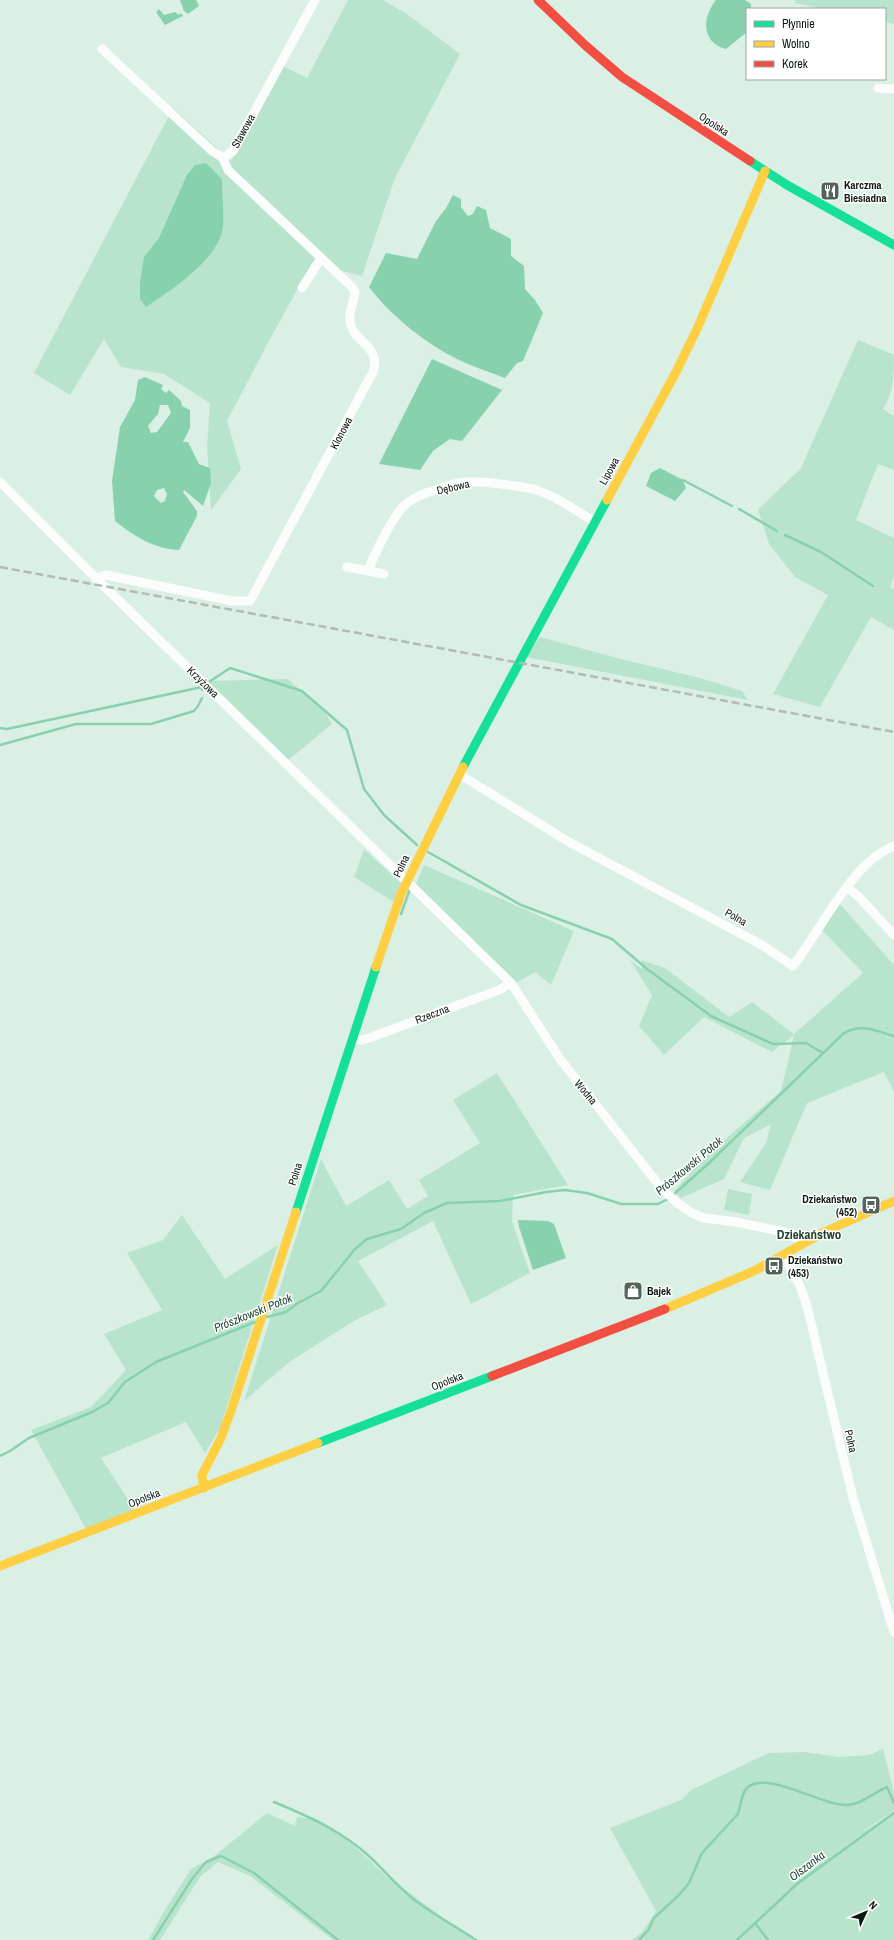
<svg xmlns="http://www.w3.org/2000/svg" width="894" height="1940" font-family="'Archivo Narrow',sans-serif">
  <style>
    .green { fill: #b8e4ce }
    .water { fill: #88d1ae; fill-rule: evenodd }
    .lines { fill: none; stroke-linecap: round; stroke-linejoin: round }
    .stream { stroke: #88d1ae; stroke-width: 2.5 }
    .street { stroke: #fafdfb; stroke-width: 9 }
    .fast { stroke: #16e098; stroke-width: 9 }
    .slow { stroke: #ffcf43; stroke-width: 9 }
    .jam { stroke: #f24e42; stroke-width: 9 }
    .rail { stroke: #b3b9b5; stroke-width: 2.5; stroke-dasharray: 8 4; stroke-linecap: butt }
    .labels { text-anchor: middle; stroke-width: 3; stroke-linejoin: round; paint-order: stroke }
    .street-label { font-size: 11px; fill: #0c1912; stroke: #fff }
    .poi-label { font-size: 11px; font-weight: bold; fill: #0c1912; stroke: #fff; text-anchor: start }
    .water-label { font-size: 12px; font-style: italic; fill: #1f4835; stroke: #fff }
    .quarter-label { font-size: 13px; font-weight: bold; fill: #214131; stroke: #fff }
  </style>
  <rect width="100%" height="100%" fill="#dbf0e5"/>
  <path class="green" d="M348 0H383L407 14 460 54 395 178 362 276 312 263 270 339 227 421 241 469 211 510 207 447 210 403 164 374 121 367 104 339 70 395 34 373 173 108 231 161 283 66 307 78Z
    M795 0H894V24L885 22V9H823L795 3Z
    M858 340 894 355C894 374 894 392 883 409L894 416V470L878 464 856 520 894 538V577L890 587 894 589V630L871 617 820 707 773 694 828 595 795 577 769 544 758 510 801 468Z
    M540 637 617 658 700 678 742 691 748 700 526 657Z
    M288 679 326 714 332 724 287 761 207 681Z
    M364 849 401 883 394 902 354 877Z
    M424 865 574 931 551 985 535 972 516 983 416 884Z
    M839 903 894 965V1092L884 1072 807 1103 770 1190 740 1182 766 1143 771 1124 744 1138 724 1179 681 1198 674 1191 708 1154 781 1091 794 1035 772 1052 704 1017 664 1055 639 1026 652 995 630 960 642 969 641 960 665 968 729 1017 752 1002 794 1034 863 973 822 930Z
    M497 1073 568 1185 513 1195 512 1222 530 1273 471 1304 433 1221 358 1261 387 1305 352 1322 288 1363 244 1401 321 1159 346 1206 389 1180 407 1209 428 1196 419 1180 480 1143 453 1100Z
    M728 1189 752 1194 749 1215 724 1210Z
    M182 1215 225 1279 278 1245 220 1428 205 1453 186 1422 101 1458 135 1510 86 1529 31 1430 91 1407 126 1370 104 1334 162 1310 127 1253 163 1240Z
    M883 1749 894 1792V1811L860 1833 894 1813V1940H632L642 1932 656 1911 610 1828 681 1800 691 1790 769 1753 804 1752 839 1757 869 1755Z
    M267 1813 295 1826 297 1817 317 1819 342 1834 384 1874 473 1940H333L250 1876 218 1862 200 1877 160 1940H148L166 1908 191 1869 213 1857Z"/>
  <path class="water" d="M180 0H196L199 6 188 14 184 11Z
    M716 0H745L751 4V9H747V32L726 49C701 43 702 17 716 0Z
    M159 9 164 15 175 12 179 15 181 13 183 16 165 25 156 12Z
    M206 163 222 179C222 194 224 210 223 226 220 259 171 290 146 307L140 299V282L144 257 159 238 187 175 195 165Z
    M453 195 461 199V207L468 216 473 214 477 206 486 210 490 228 511 239V256L524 266 525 289 535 300 543 313 523 361 517 363 505 378C490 372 474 367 459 360 426 344 391 316 369 287L386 253 417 259 436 221 446 208Z
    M432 359 502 390 462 441 450 439 433 451 420 470 379 464Z
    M145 377 163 385 161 389 166 393 169 390 181 401 182 406 190 410V428L183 442H188L199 464 210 468 211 483 203 506 184 490 183 492 197 511V516L179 550C154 549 134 536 115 521L112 481 120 427 135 400 138 380ZM160 405H168L171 413 157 432 151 433 148 426 158 414ZM164 488 167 494 165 501 161 503 154 496 157 490Z
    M660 468 683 480 686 488 675 501 646 486 651 473Z
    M518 1220 548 1221 554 1224 566 1258 533 1270 519 1227Z"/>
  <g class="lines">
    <path class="stream" d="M683 480 732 506
      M739 509 777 531
      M785 535 821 552 873 586
      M209 682 230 668 302 691 347 730 364 789 384 815 417 845
      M0 728 7 729 202 687V690
      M0 745 76 724H151L194 711 198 706 202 698
      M428 852 521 905 612 939 647 969 711 1016 773 1044 806 1043 823 1053
      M401 914 410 889
      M672 1196 709 1163 844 1033C862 1023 876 1031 894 1036
      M267 1317 286 1312 298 1303 321 1291 355 1249 367 1239 401 1229 424 1213 447 1203 500 1201 546 1192 565 1190 587 1193 621 1204H658L668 1199
      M0 1456 10 1451 29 1438 92 1412 108 1403 125 1382 156 1362 255 1322
      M274 1802C308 1816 344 1832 371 1858 387 1873 401 1891 420 1904 438 1917 458 1928 476 1940
      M755 1923 768 1940
      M153 1940 192 1879 206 1862 221 1856 254 1873 338 1940
      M639 1940 649 1929 654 1918 678 1896 689 1883 702 1853 737 1815C742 1807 740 1793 748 1787 770 1771 821 1806 848 1805 860 1805 875 1792 887 1787L894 1803
      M737 1940 797 1884 894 1813"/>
    <path class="street" d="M102 49 212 151 223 158
      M878 88 894 89
      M223 158 233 151 315 0
      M302 288 321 258
      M0 482 109 591 511 983 560 1059 659 1185 676 1202 692 1213 704 1218 736 1222 784 1232 804 1242
      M347 567 384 574
      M368 571C374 555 394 513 407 503 418 494 453 483 467 482 481 481 520 486 533 489 555 495 576 511 595 522
      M97 578 106 575 232 601H250L373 372C382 345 354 344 350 322 348 312 354 302 355 292L352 287 228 170 223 158
      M459 774 569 842 762 945 793 966C821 930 851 863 894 846
      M847 887 858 896 894 935
      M352 1039 361 1040 369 1038 499 990 511 983
      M784 1256 800 1286 807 1306 853 1498 894 1632"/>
    <path class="fast" d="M750 161 787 185 894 245
      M463 767 607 500
      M296 1212 376 967
      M318 1443 492 1376"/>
    <path class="slow" d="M607 500 677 370 697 329 765 171
      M376 967 401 894 463 767
      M665 1309 756 1270 824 1232 894 1201
      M204 1488 202 1475 221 1438 232 1408 296 1212
      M0 1566 318 1443"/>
    <path class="jam" d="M538 0 585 45 622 77 750 161
      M492 1376 665 1309"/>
    <path class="rail" d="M0 567 894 732"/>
  </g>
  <defs>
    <g id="restaurant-square" transform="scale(1)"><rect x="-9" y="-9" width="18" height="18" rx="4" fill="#54645c" stroke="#fff"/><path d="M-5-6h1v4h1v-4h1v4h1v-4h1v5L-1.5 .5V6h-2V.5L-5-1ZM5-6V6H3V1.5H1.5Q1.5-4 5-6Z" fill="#fff"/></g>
    <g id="bus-square" transform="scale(1)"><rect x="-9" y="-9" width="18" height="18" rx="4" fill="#54645c" stroke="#fff"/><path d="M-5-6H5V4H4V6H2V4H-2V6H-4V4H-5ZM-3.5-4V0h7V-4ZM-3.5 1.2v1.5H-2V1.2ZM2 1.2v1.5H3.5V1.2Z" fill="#fff"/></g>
    <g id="shop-square" transform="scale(1)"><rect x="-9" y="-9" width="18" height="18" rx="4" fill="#54645c" stroke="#fff"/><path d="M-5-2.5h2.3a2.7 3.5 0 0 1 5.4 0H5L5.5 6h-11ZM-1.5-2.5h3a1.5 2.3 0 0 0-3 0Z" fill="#fff"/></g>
  </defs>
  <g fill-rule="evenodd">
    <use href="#restaurant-square" x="830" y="191"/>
    <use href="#bus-square" x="871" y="1205"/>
    <use href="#bus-square" x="774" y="1266"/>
    <use href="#shop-square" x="633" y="1291"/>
  </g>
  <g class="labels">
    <g class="street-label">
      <text transform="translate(714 124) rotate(33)" y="4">Opolska</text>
      <text transform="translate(243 131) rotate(-61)" y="4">Stawowa</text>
      <text transform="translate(341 433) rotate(-62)" y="4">Klonowa</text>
      <text transform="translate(609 471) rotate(-61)" y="4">Lipowa</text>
      <text transform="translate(453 487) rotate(-13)" y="4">Dębowa</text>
      <text transform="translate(203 682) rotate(44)" y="4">Krzyżowa</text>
      <text transform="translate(401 866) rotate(-65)" y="4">Polna</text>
      <text transform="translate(736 917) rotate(29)" y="4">Polna</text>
      <text transform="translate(432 1014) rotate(-21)" y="4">Rzeczna</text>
      <text transform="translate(586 1092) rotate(50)" y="4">Wodna</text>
      <text transform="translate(295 1174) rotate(-72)" y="4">Polna</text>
      <text transform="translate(447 1381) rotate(-21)" y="4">Opolska</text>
      <text transform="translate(851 1441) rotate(77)" y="4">Polna</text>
      <text transform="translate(144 1498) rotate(-21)" y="4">Opolska</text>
    </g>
    <g class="poi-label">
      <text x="844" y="189">Karczma<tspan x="844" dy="13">Biesiadna</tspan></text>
      <text x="857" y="1203" text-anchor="end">Dziekaństwo<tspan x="857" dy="13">(452)</tspan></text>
      <text x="788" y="1264">Dziekaństwo<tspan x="788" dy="13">(453)</tspan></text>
      <text x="647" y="1295">Bajek</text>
    </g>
    <g class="water-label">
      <text transform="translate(689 1166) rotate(-40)" y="4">Prószkowski Potok</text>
      <text transform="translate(253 1313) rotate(-22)" y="4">Prószkowski Potok</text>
      <text transform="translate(807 1866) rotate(-37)" y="4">Olszanka</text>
    </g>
    <g class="quarter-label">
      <text x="809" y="1239">Dziekaństwo</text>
    </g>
  </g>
  <rect x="746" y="8" width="140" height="72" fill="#ffffff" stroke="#9ea3a0"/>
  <rect x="754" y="21" width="20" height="6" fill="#16e098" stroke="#9ea3a0"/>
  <text x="782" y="28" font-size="12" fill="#0c1912">Płynnie</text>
  <rect x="754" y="41" width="20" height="6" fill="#ffcf43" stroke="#9ea3a0"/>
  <text x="782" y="48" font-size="12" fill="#0c1912">Wolno</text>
  <rect x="754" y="61" width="20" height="6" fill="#f24e42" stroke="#9ea3a0"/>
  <text x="782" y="68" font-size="12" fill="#0c1912">Korek</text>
  <g transform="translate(866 1912) rotate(46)" stroke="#ffffff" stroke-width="3" paint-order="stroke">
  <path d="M0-3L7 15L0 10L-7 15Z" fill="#0c1912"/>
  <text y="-6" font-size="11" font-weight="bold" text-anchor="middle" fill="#0c1912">N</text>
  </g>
</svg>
